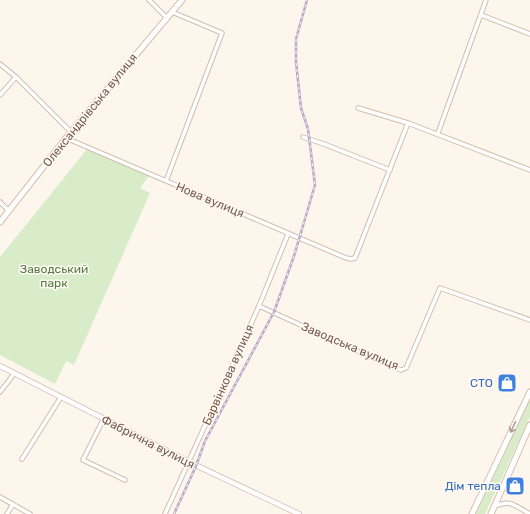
<svg xmlns="http://www.w3.org/2000/svg" width="530" height="514" font-family="Rubik,sans-serif">
  <style>
    .green { fill: #d8ecc9 }
    .lines { fill: none; stroke-linecap: round; stroke-linejoin: round }
    .minor-casing { stroke: #d1beb0; stroke-width: 5.5 }
    .tertiary-casing { stroke: #d1beb0; stroke-width: 6 }
    .secondary-casing { stroke: #d6c0b0; stroke-width: 7 }
    .minor { stroke: #fff; stroke-width: 3.5 }
    .tertiary { stroke: #fff; stroke-width: 4.5 }
    .secondary { stroke: #fff; stroke-width: 5 }
    .rail-casing { stroke: #b9a8c9; stroke-width: 2.5 }
    .rail { stroke: #fffaf3; stroke-width: 1; stroke-dasharray: 3; stroke-linecap: butt }
    .oneway { stroke: #af9d94 }
    .labels { text-anchor: middle; stroke-width: 3; stroke-linejoin: round; paint-order: stroke }
    .street-label { font-size: 12px; fill: #7a5c4d; stroke: #fffaf3 }
    .park-label { font-size: 12px; fill: #537a41; stroke: #fffaf3 }
    .shop-label { font-size: 12px; fill: #366cbe; stroke: #fffaf3; text-anchor: end }
  </style>
  <rect width="100%" height="100%" fill="#fdf6ec"/>
  <path class="green" d="M88 148 150 175 140 188 150 193 74 365 66 361 55 384 0 355V257Z
    M530 399V417L485 514H476Z"/>
  <g class="lines">
    <g class="minor-casing">
      <path id="minor" d="M149 0 167 18
        M481 15 530 34
        M0 64 16 77 71 132
        M0 95 16 77
        M358 108 408 123 530 170
        M438 133 486 0
        M303 137 324 144 390 170
        M66 138 346 258 351 259 355 258 408 123
        M166 181 222 33 172 12
        M0 202 9 211
        M259 306 393 367 401 370 406 368 440 288 530 320
        M0 392 14 374
        M103 420 83 460 125 480
        M22 459 61 397
        M0 497 30 514
        M495 506C511 499 515 506 530 514
        M7 514 13 504
        M165 514 259 306 288 234"/>
    </g>
    <g class="tertiary-casing">
      <path id="tertiary" d="M0 366 189 462 299 514"/>
    </g>
    <g class="secondary-casing">
      <path id="secondary" d="M0 222 66 138 182 0
        M472 514 530 392
        M491 514 530 425"/>
    </g>
    <use href="#minor" class="minor"/>
    <use href="#tertiary" class="tertiary"/>
    <use href="#secondary" class="secondary"/>
    <g class="rail-casing">
      <path id="rail" d="M174 514 196 466 205 441 274 312 294 256 315 185 308 129 301 108 296 62V39L307 0"/>
    </g>
    <use href="#rail" class="rail"/>
  </g>
  <defs><path id="oneway-shaft" d="M-6 0H5M1.5-3L5.5 0L1.5 3" fill="none" stroke-width="1.6" stroke-linecap="round" stroke-linejoin="round"/></defs>
  <use class="oneway" href="#oneway-shaft" transform="translate(513 427) rotate(116)"/>
  <defs>
    <g id="shop-square" transform="scale(1)"><rect x="-9" y="-9" width="18" height="18" rx="4" fill="#3f7fe0" stroke="#fffaf3"/><path d="M-5-2.5h2.3a2.7 3.5 0 0 1 5.4 0H5L5.5 6h-11ZM-1.5-2.5h3a1.5 2.3 0 0 0-3 0Z" fill="#fff"/></g>
  </defs>
  <g fill-rule="evenodd">
    <use href="#shop-square" x="507" y="383"/>
    <use href="#shop-square" x="515" y="486"/>
  </g>
  <g class="labels">
    <g class="street-label">
      <text transform="translate(90 110) rotate(-51)" y="4">Олександрівська вулиця</text>
      <text transform="translate(210 200) rotate(23)" y="4">Нова вулиця</text>
      <text transform="translate(350 346) rotate(23)" y="4">Заводська вулиця</text>
      <text transform="translate(228 375) rotate(-66)" y="4">Барвінкова вулиця</text>
      <text transform="translate(148 442) rotate(27)" y="4">Фабрична вулиця</text>
    </g>
    <g class="park-label">
      <text x="54" y="273">Заводський<tspan x="54" dy="14">парк</tspan></text>
    </g>
    <g class="shop-label">
      <text x="493" y="387">СТО</text>
      <text x="501" y="490">Дім тепла</text>
    </g>
  </g>
</svg>
